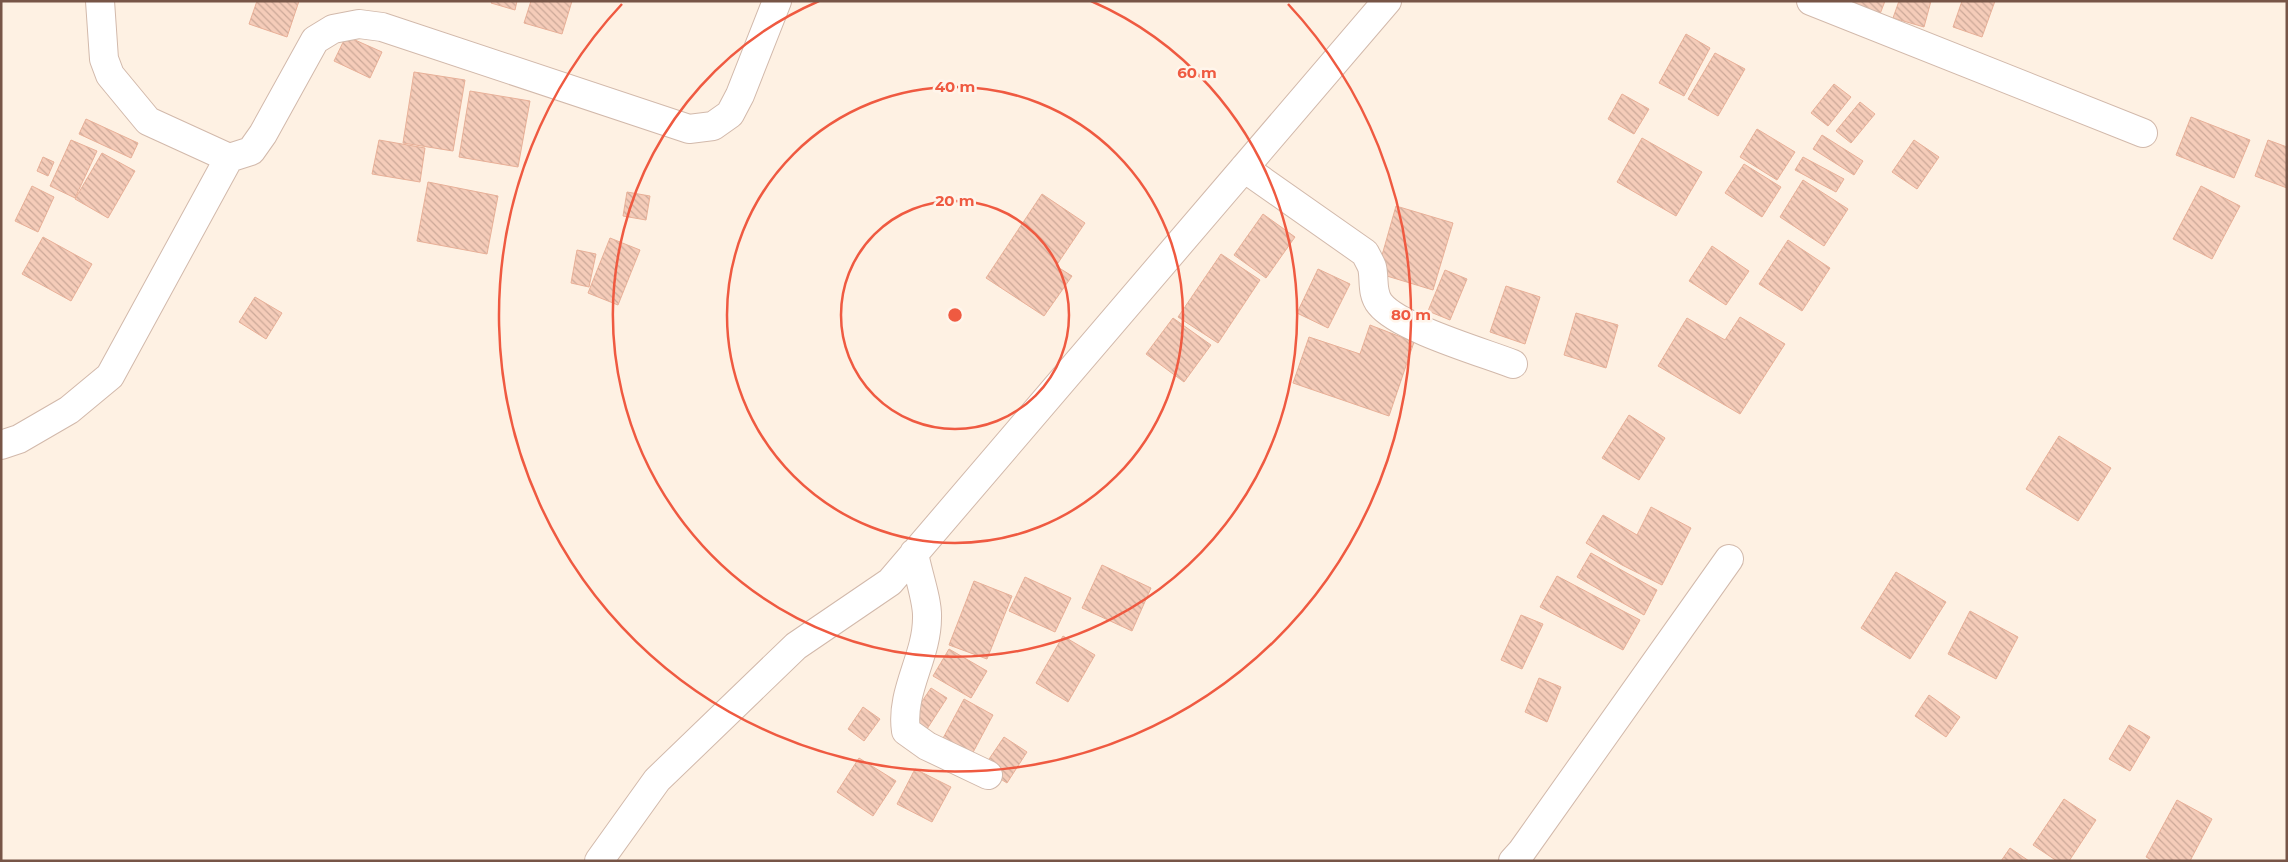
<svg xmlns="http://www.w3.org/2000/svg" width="2288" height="862" font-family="Montserrat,sans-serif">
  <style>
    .building { fill: url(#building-back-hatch); stroke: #e8b098 }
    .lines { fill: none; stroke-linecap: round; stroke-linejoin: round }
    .minor-casing { stroke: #d2b9ab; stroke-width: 30 }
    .minor { stroke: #fff; stroke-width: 28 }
    .ring { fill: none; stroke: #ef5a41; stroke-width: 2.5 }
    .centre { fill: #ef5a41; stroke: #fff5eb; stroke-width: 2.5 }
    .ring-label { font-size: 15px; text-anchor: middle; font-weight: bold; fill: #ef5a41; stroke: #fff5eb; stroke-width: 5; stroke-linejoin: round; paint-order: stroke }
  </style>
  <defs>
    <pattern id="building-back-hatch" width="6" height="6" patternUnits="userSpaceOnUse" patternTransform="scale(1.25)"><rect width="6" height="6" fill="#f5ccb9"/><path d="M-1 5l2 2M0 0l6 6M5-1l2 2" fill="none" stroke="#cba898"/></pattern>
  </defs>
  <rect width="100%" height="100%" fill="#fef1e3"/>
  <path class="building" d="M257 1H299L287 37 249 24Z
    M492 1H517L515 10 491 3Z
    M531 1H572L562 34 524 23Z
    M1848 1H1885L1880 14Z
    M1899 1H1931L1924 27 1893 18Z
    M1962 1H1995L1982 37 1953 27Z
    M1686 34 1710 48 1684 96 1659 83Z
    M346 36 382 52 370 78 334 61Z
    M1715 53 1745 69 1718 116 1688 99Z
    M414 72 465 80 453 151 403 143Z
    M1834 84 1851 97 1828 126 1811 113Z
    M470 91 530 101 518 167 459 157Z
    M1622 94 1649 109 1634 134 1608 119Z
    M1860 102 1875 114 1851 143 1836 131Z
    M2191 117 2250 140 2234 178 2176 155Z
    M86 119 138 143 131 158 79 134Z
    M1757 129 1795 152 1777 180 1740 157Z
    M1822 135 1863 161 1854 175 1813 149Z
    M1642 138 1702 172 1676 216 1617 182Z
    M71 140 97 151 75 198 50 186Z
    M379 140 425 148 420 182 372 174Z
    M1914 140 1939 157 1917 189 1892 172Z
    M2268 140 2287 147V188L2255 176Z
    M102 153 135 171 108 218 75 199Z
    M43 157 54 162 48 176 37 171Z
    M1803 157 1844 179 1836 192 1795 170Z
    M1744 164 1781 187 1762 217 1725 193Z
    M1803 180 1848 209 1824 246 1780 217Z
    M428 182 498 196 487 254 417 241Z
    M32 186 54 197 38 232 15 221Z
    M2201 186 2240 206 2212 259 2173 239Z
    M627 192 650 196 646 220 623 216Z
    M1042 194 1085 223 1056 266 1072 276 1044 316 986 278Z
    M1396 206 1453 223 1433 290 1377 273Z
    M1263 214 1295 237 1266 278 1234 255Z
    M43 237 92 264 71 301 22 274Z
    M610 238 640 250 618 305 588 293Z
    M1788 240 1830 268 1802 311 1759 284Z
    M1712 246 1749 271 1726 305 1689 281Z
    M577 250 596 254 589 287 571 283Z
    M1221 254 1260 280 1218 343 1178 317Z
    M1318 269 1350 284 1328 328 1297 313Z
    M1445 270 1467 279 1450 320 1428 311Z
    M1506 286 1540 297 1525 344 1490 332Z
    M255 297 282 313 266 339 239 322Z
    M1576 313 1618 325 1606 368 1564 355Z
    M1740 317 1785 344 1740 414 1658 366 1687 318 1725 340Z
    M1173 318 1211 345 1184 382 1146 354Z
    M1370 325 1414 342 1389 416 1293 383 1309 337 1360 354Z
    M1629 415 1665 438 1639 480 1602 458Z
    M2059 436 2111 468 2078 521 2026 489Z
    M1651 507 1691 528 1662 585 1622 565 1586 543 1603 515 1637 535Z
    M1591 553 1657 590 1644 615 1577 577Z
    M1102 565 1151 588 1132 631 1082 608Z
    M1896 572 1946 602 1910 659 1861 628Z
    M1557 576 1640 620 1623 650 1540 607Z
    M1025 577 1071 598 1055 632 1009 611Z
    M974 581 1012 596 987 659 949 645Z
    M1970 611 2018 637 1996 679 1948 654Z
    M1521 615 1543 624 1522 669 1501 660Z
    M1063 636 1095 655 1068 702 1036 683Z
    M949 649 987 671 971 698 933 676Z
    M1539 678 1561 687 1547 722 1525 712Z
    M931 688 947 698 927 729 911 718Z
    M1929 695 1960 717 1946 737 1915 716Z
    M964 699 993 715 970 758 941 742Z
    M863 707 880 719 864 741 848 729Z
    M2129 725 2150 737 2130 771 2109 759Z
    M1004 737 1027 752 1007 783 983 768Z
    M859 758 896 781 873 816 837 792Z
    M915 769 951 787 932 822 897 804Z
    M2064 799 2096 820 2069 861H2057L2033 845Z
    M2177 800 2212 819 2190 861H2153L2146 857Z
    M2010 848 2029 861H2001Z"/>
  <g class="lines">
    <g class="minor-casing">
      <path id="minor" d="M100 1 104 59 110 75 148 121 229 158 251 151 263 134 315 40 333 29 359 24 382 27 689 129 713 126 730 114 740 95 777 1
        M1811 1 2143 133
        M1244 168 1365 253C1367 257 1370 262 1372 267 1375 279 1371 293 1380 304 1399 328 1482 352 1513 364
        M1 445 19 439 69 410 110 376 229 158
        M914 553C917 571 928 601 927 618 927 657 900 692 906 731L927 746 988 775
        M599 861 657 780 796 646 890 582 1387 1
        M1513 861 1522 851 1729 559"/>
    </g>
    <use href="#minor" class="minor"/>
  </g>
  <g class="ring">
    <circle cx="955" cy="315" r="114"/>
    <circle cx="955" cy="315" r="228"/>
    <path d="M1091 1A342 342 0 1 1 819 1"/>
    <path d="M1288 4A456 456 0 1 1 622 4"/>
  </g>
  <circle cx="955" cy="315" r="8" class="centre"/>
  <g class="ring-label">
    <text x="1197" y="78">60 m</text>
    <text x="955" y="92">40 m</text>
    <text x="955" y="206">20 m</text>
    <text x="1411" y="320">80 m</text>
  </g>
  <rect width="2288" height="862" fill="none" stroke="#775547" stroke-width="5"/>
</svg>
